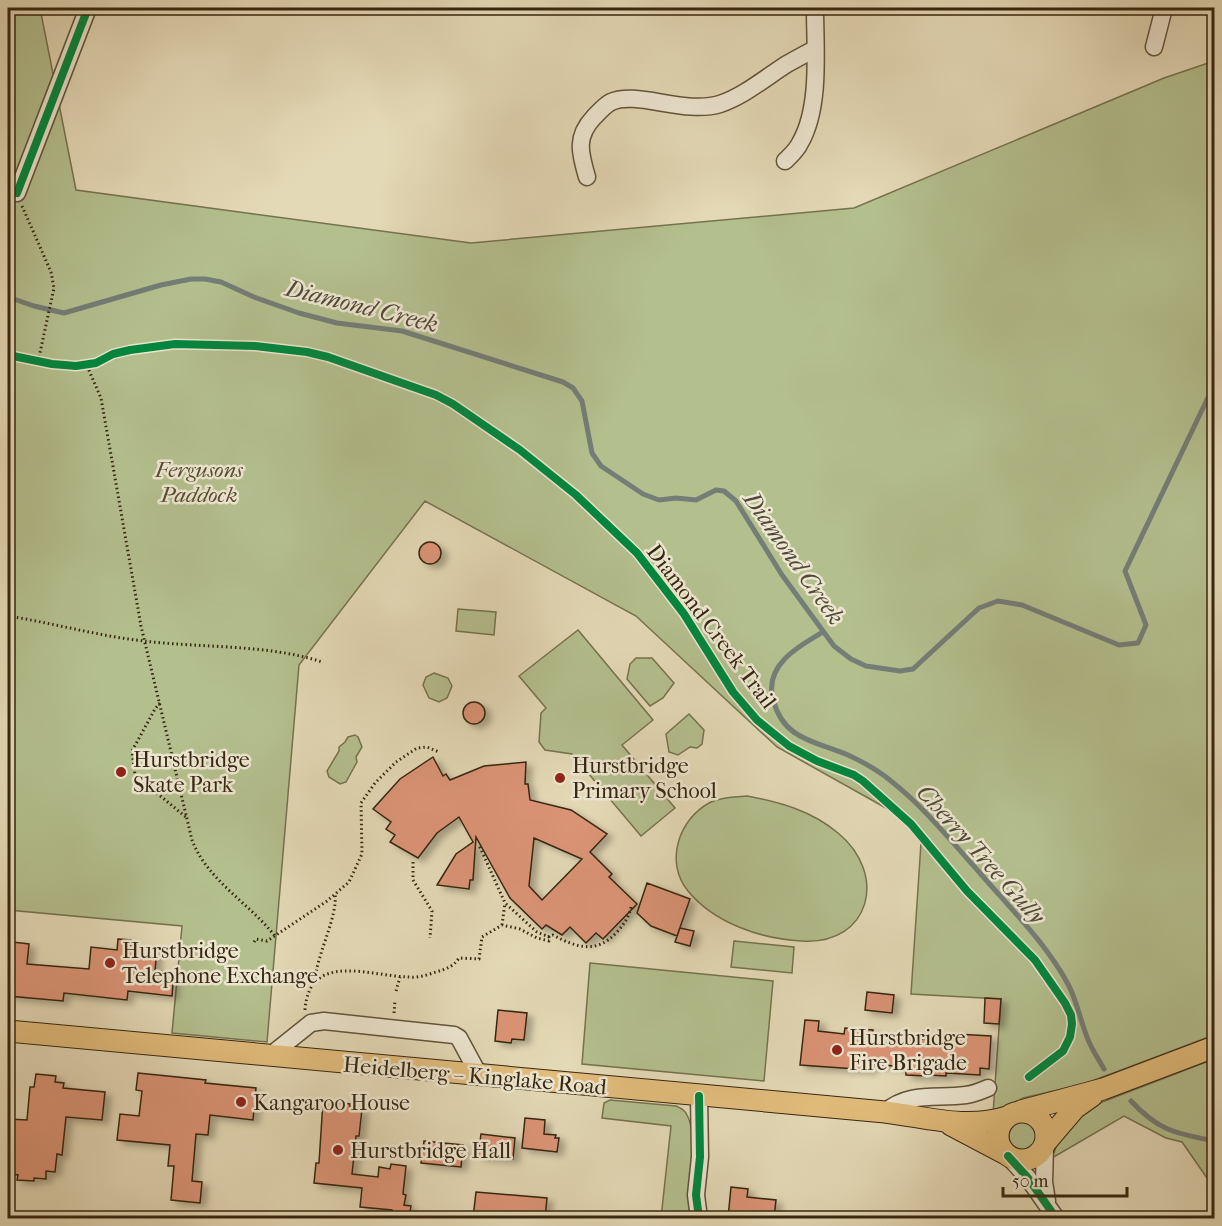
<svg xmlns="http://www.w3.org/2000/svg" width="1222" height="1226" font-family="'IM FELL French Canon',serif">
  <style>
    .green { fill: #b4bf8e; stroke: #75724f; stroke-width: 1.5 }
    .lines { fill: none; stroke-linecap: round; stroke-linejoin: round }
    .stream { stroke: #747d77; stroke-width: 5 }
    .building { fill: #db9476; stroke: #362610; stroke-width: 1.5; fill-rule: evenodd; filter: url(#shadow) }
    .minor-casing { stroke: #62533a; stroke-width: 19 }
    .major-casing { stroke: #362610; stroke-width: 23 }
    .path { stroke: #362610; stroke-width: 3; stroke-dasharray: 1.5 3; stroke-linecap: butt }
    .minor { stroke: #ede6d0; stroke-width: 16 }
    .major { stroke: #e2bc7b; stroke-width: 21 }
    .cycleway-casing { stroke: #ede6d0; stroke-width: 11 }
    .cycleway { stroke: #00873e; stroke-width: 8 }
    .poi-dot { fill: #8f2418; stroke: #ede6d0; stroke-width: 2 }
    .labels { text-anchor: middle; stroke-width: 5; stroke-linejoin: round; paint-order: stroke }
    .park-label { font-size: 22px; font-style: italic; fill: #564c30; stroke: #ede6d0 }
    .street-label { font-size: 22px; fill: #362610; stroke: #ede6d0 }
    .poi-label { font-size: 22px; fill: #362610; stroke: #ede6d0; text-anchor: start }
    .water-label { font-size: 24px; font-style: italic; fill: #504a3b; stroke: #ede6d0 }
  </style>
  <defs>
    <filter id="shadow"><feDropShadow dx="6" dy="4" stdDeviation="3" flood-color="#0004"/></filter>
  </defs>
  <rect width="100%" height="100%" fill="#e4d9b6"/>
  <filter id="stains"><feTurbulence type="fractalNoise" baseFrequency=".00333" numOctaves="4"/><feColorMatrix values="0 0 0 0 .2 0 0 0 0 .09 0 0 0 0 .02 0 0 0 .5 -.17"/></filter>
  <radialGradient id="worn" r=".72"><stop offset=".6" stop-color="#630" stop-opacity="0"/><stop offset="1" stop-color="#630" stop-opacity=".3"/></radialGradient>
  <path class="green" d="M8 8H40L76 190 471 243 854 208 1164 78 1214 61V1035L1084 1084 1023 1098 993 1114 1001 999 911 994 921 843 905 823 886 808 777 747 636 616 425 501 299 665 267 1042 172 1033 182 926 8 910Z
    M458 609 496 612 494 635 456 631Z
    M578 630 653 720 622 745 675 808 641 836 572 754 545 750 539 742 541 713 546 708 519 676Z
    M636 658H652L674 683 663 698 650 706 627 679 630 664Z
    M434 673 448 678 452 686 447 698 439 702 429 698 423 685 426 677Z
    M689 714 704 730 702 744 697 748 690 747 678 755 669 752 666 734Z
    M355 735 358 737 362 747 356 757 357 762 346 782 340 784 329 777 327 771 339 751V747L345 742 348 737Z
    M747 796C780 802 812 811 838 833 888 874 871 945 802 941 761 939 714 923 688 891 664 862 679 818 711 802 722 797 734 797 747 796Z
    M734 941 794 947 792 973 731 967Z
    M590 963 773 981 764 1081 582 1064Z
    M1214 1059V1188L1182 1142 1166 1138 1124 1116 1052 1158 1058 1142 1074 1120 1097 1104Z
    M610 1100 676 1106C681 1108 685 1110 687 1115 698 1135 693 1194 692 1218H661L671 1126 602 1118 604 1103Z
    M1009 1136a14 14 0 1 1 28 0a14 14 0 1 1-28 0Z"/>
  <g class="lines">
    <path class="stream" d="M8 297 34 306 64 313 161 285 191 279H205L221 282 254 297 299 313 337 323 402 331 563 382 573 388 582 401 592 453 601 466 643 494 659 500 676 498 696 500 716 490 724 491 736 501 782 575 834 646 851 659 866 666 900 671 913 669 979 608 998 601 1022 605 1119 645 1138 643 1146 625 1125 571 1214 385
      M823 632C799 646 764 665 773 699 783 740 815 741 848 755 863 762 878 770 891 781 924 807 951 841 979 872 1010 908 1047 944 1069 986 1078 1004 1081 1024 1089 1042 1093 1051 1099 1060 1104 1069
      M1131 1101C1159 1131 1175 1133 1214 1141"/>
  </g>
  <path class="building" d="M419 553a11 11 0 1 1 22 0a11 11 0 1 1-22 0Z
    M463 713a11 11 0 1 1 22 0a11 11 0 1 1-22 0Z
    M433 757 443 776 446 774 450 780 484 766 526 762 525 784H528L530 800 571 810 607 834 590 852 612 874 609 877 637 904 603 939 596 933 586 943 570 927 562 935 546 925 542 929 510 898 476 837 473 880H470L469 889 437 885 456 854 473 842 459 817 437 833 418 858 390 842 395 835 386 829 391 822 373 809 400 779ZM534 838 582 859 542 900 529 886Z
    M647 883 690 899 677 936 651 926 637 913Z
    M680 928 694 931 690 946 675 942Z
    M118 939 131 940V945L157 948 155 971 174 972 172 996 128 991 127 1000 64 993 63 1001 8 996 13 942 29 944 27 964 89 969 91 947 117 950Z
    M867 992 894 995 892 1013 865 1010Z
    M985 998 1001 999 999 1024 984 1023Z
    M498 1010 527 1013 524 1040 512 1039 511 1043 495 1041Z
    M805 1020 819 1021 818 1031 844 1034 845 1028 873 1030 872 1042 908 1045V1038L931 1040 930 1043 956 1044V1034L991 1036 989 1069 980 1068V1075L946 1073V1076L928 1075V1076L906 1075V1067L870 1064V1070L800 1065Z
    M138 1073 206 1080 205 1083 256 1088 253 1120 210 1115 208 1135 196 1134 192 1181 202 1182 200 1203 171 1200 174 1166H168L170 1145 117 1140 120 1114 139 1116 142 1091 136 1090Z
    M36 1074 56 1076 55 1082 64 1083 63 1088 105 1092 102 1120 66 1117 62 1155 57 1154 55 1172 46 1171V1179L34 1178V1181L17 1180 18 1175 11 1174 13 1155H8V1119L27 1120 30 1087H34Z
    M323 1101 350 1104V1108L362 1109 359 1136H356L352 1174 378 1177 379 1167 390 1169 391 1164 406 1166 403 1194 406 1195 404 1205 411 1206 409 1218 392 1217V1210L360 1207 362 1188 314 1183 316 1163H319Z
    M525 1118 545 1120 544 1134 556 1135 555 1138H559L557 1152 522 1148Z
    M481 1134 515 1138 513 1159 478 1156Z
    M424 1141 463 1145 461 1167 421 1163Z
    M731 1187 748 1189 747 1197 776 1200 774 1218H728Z
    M476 1192 547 1198 545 1218 494 1212 493 1218H473Z"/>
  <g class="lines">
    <g class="minor-casing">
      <path id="minor" d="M1154 47 1164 8
        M785 161C790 156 797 150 800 143 821 107 815 49 815 8
        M587 177C580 153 575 137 594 117 599 112 605 105 611 102 636 90 685 115 720 104 744 96 765 78 787 64 796 59 805 54 815 49
        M17 193 88 8
        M271 1055 311 1023 324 1021 454 1035 459 1038 479 1075
        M699 1096 700 1157 696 1195 699 1218
        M885 1112C910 1091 936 1099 966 1095 974 1094 981 1091 988 1088
        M1045 1145 1044 1182 1047 1201
        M1008 1156 1028 1178 1056 1218"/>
    </g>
    <g class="major-casing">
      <path id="major" d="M8 1031 885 1112C926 1117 966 1130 1007 1117
        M1021 1111 1103 1089 1214 1047
        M998 1136a24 24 0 1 1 48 0a24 24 0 1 1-48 0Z
        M951 1125 1006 1154
        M1046 1142 1075 1108 1092 1096"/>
    </g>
    <path class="path" d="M22 206 51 272 54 288 38 362
      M8 355 52 364 76 366 96 363 113 354 130 350 175 344 255 346 307 352 328 357 436 395 453 404 520 450 576 495 637 553 684 614 733 692 757 720 789 746 817 761 854 775 863 781 911 824 967 891 1035 960 1065 1003 1071 1015 1072 1024 1070 1037 1063 1051 1029 1077
      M87 366 101 398 141 626 192 840C207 880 249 903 275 936
      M8 616C53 623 98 636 144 641 200 648 268 644 322 662
      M160 703 155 709 132 751 135 775 187 818
      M413 862V880L432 911 430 938
      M502 925 505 903
      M548 937 553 935C577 948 597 954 617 932 624 924 629 917 631 907
      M254 942 256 939 267 941 327 901 349 882 362 854 361 803 375 783 396 762 417 748 427 747 439 752
      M315 980C317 954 338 916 335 894
      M396 991 400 977
      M305 1010C309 951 370 976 408 977 418 978 427 975 436 972 446 969 453 967 459 958L479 959 482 937 502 925 520 929 537 938 549 941V937L537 932 505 903 479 845
      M394 1013 395 1000"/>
    <use href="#minor" class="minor"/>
    <use href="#major" class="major"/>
    <g class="cycleway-casing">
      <path id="cycleway" d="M17 193 88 8
        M8 355 52 364 76 366 96 363 113 354 130 350 175 344 255 346 307 352 328 357 436 395 453 404 520 450 576 495 637 553 684 614 733 692 757 720 789 746 817 761 854 775 863 781 911 824 967 891 1035 960 1065 1003 1071 1015 1072 1024 1070 1037 1063 1051 1029 1077
        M699 1096 700 1157 696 1195 699 1218
        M1008 1156 1028 1178 1056 1218"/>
    </g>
    <use href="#cycleway" class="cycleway"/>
  </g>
  <g class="poi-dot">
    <circle cx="121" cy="772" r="6"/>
    <circle cx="560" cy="778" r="6"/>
    <circle cx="110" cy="963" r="6"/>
    <circle cx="837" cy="1050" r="6"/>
    <circle cx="241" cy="1102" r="6"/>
    <circle cx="338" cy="1150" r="6"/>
  </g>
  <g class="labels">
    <g class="park-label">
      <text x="199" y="477">Fergusons<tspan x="199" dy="25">Paddock</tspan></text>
    </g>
    <g class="street-label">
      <text transform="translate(712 626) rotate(53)" y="8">Diamond Creek Trail</text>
      <text transform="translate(475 1075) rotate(5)" y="8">Heidelberg – Kinglake Road</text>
    </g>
    <g class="poi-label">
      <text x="133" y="767">Hurstbridge<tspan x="133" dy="25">Skate Park</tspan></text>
      <text x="572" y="773">Hurstbridge<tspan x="572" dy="25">Primary School</tspan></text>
      <text x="122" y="958">Hurstbridge<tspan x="122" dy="25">Telephone Exchange</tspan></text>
      <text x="849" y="1045">Hurstbridge<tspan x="849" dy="25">Fire Brigade</tspan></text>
      <text x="253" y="1110">Kangaroo House</text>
      <text x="350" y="1158">Hurstbridge Hall</text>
    </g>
    <g class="water-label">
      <text transform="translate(362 306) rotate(14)" y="8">Diamond Creek</text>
      <text transform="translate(794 558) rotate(55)" y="8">Diamond Creek</text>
      <text transform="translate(981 854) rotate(48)" y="8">Cherry Tree Gully</text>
    </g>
  </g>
  <rect width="1222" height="1226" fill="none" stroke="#e4d9b6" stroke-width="30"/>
  <rect x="9" y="9" width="1204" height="1208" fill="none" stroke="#362610" stroke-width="3"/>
  <rect x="15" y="15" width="1192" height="1196" fill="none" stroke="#362610" stroke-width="1.5"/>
  <path d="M1003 1187v9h124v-9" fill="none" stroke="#362610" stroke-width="3"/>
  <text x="1012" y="1187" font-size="18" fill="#362610" stroke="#ede6d0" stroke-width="4.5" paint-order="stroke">50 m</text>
  <rect width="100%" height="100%" filter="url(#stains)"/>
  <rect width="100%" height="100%" fill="url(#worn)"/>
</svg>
